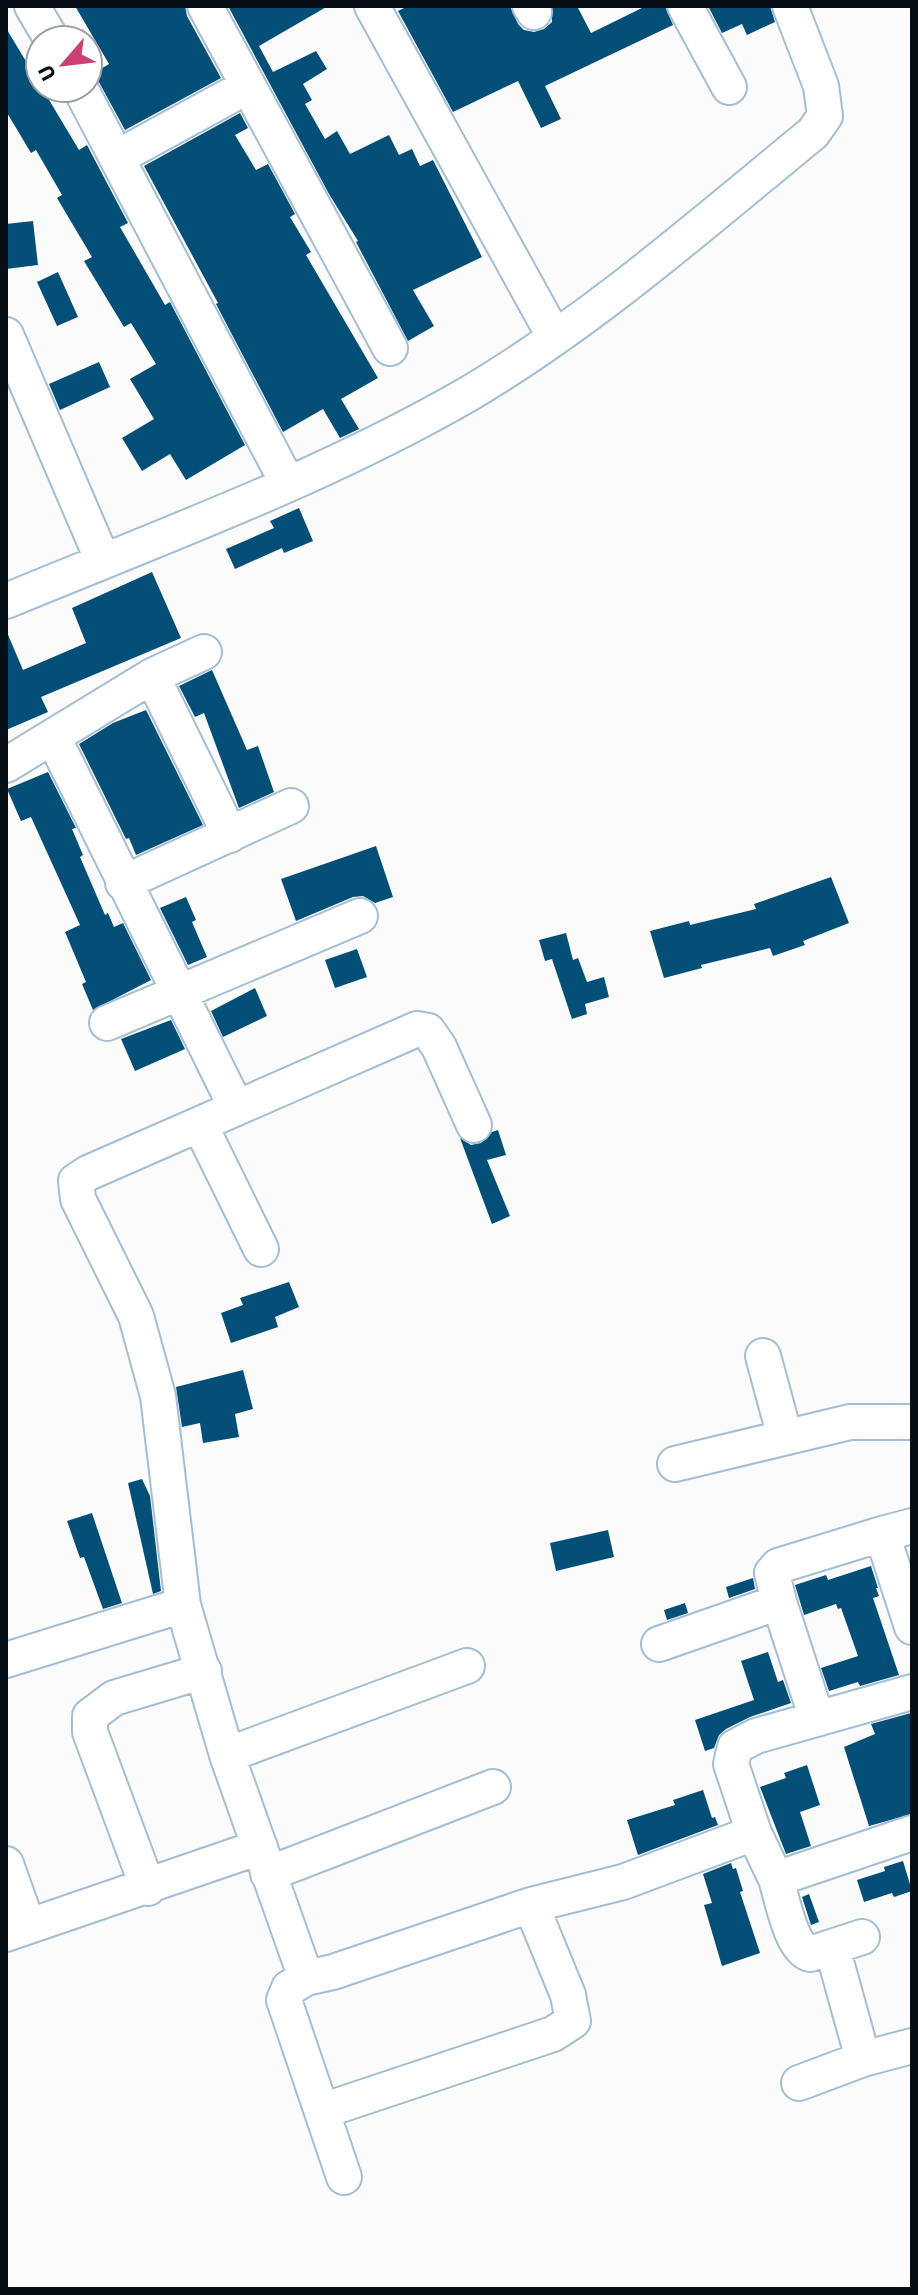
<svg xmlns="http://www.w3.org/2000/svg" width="918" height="2295" font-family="'Source Sans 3',sans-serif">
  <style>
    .building { fill: #044f77 }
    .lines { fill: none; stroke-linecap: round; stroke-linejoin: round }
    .minor-casing { stroke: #a3bed4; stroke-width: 38 }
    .minor { stroke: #fff; stroke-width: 34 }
  </style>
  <rect width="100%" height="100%" fill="#fbfbfb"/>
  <path class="building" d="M75 6H185L187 16 221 78 125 130 94 73 109 64Z
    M228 6H328L259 46 273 72 316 51 327 69 303 84 312 100 305 104 325 139 337 131 350 154 389 135 399 155 412 149 420 166 433 160 482 257 413 290 434 326 408 341 356 242 358 241 329 194Z
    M408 6H510L518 24 524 30 534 32 544 29 552 22V6H577L591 33 646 6H665L673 25 545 86 561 119 541 128 518 81 453 112 398 11Z
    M708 6H770L775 22 747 35 742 24 722 33Z
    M6 28 79 150 87 145 128 223 120 227 165 305 170 302 245 445 186 480 170 454 142 471 122 438 154 419 130 379 156 364 131 323 124 327 84 261 92 257 57 198 62 195 36 150 31 153 6 111Z
    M240 113 248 128 235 135 256 170 268 164 295 214 290 217 311 252 306 255 378 378 341 399 359 429 340 438 323 409 283 432 216 304 218 303 144 166Z
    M33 221 38 265 6 269V224Z
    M58 272 78 317 57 326 37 282Z
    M99 362 110 387 60 410 49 384Z
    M299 508 313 541 284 553 282 548 235 569 226 549 274 528 270 521Z
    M152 572 181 638 41 697 48 712 6 730V630L23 670 86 643 72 608Z
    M212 670 247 750 258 746 274 792 239 808 204 713 195 717 179 686Z
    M146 710 203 825 136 855 129 838 126 839 79 744 113 723Z
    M48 772 76 828 72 829 83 855 80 857 105 915 108 913 114 927 123 923 151 980 93 1010 82 984 86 982 65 932 80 925 31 817 21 821 7 789Z
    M376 846 393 897 375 903 363 896 353 897 296 921 281 879Z
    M831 877 849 923 803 941 805 945 773 956 770 948 701 965 702 968 664 978 650 931 689 921 690 925 756 909 754 904Z
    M186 897 196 920 192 922 207 957 188 965 160 908Z
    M566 933 573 960 578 958 587 982 604 977 609 997 585 1004 587 1014 572 1019 552 959 545 961 539 940Z
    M357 949 367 977 335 988 325 960Z
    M255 988 267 1016 223 1037 211 1011Z
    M171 1020 185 1049 135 1071 121 1039Z
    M498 1130 506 1155 487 1160 510 1216 492 1224 460 1138 471 1145 481 1143 492 1132Z
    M289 1282 299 1307 275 1317 278 1327 231 1343 221 1313 243 1305 240 1298Z
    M243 1370 253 1409 235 1414 239 1437 203 1443 200 1423 182 1427 176 1387Z
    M142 1479 150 1496 161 1591 153 1594 128 1483Z
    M92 1513 122 1603 103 1609 84 1557 80 1558 67 1521Z
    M608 1530 614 1557 556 1571 550 1543Z
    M871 1566 878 1588H876L879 1596 873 1598 899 1675 860 1686 858 1682 829 1691 821 1668 858 1656 841 1608 838 1609 836 1604 804 1615 795 1585 826 1575 828 1580Z
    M753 1578 755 1589 729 1598 726 1587Z
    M685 1603 688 1613 667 1620 664 1610Z
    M768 1652 778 1682 783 1680 791 1703 750 1717 726 1729 719 1735 714 1748 705 1751 695 1720 754 1700 741 1661Z
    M911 1713 912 1814 869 1826 844 1747 875 1734 871 1724Z
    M807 1765 820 1805 800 1812 811 1846 786 1854 760 1787 786 1778 784 1773Z
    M703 1790 712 1818 715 1817 718 1825 638 1855 627 1820 675 1805 673 1800Z
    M903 1861 912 1891 894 1897 892 1893 864 1902 857 1880 885 1871 884 1867Z
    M731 1863 733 1869 736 1868 743 1891 740 1892 760 1953 722 1966 704 1905 712 1903 703 1874Z
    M809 1894 819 1922 811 1925 802 1897Z"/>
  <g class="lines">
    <g class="minor-casing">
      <path id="minor" d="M32 6 52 40
        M205 6 390 348
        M372 6 554 336
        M530 6 534 12
        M685 6 729 87
        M80 88 288 484
        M118 157 248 86
        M6 335 103 561
        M6 601C163 536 323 478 470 393 593 320 703 223 813 133L825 116 821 86 790 6
        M152 676 230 835
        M53 737 236 1107
        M6 765 152 676 204 652
        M123 883 291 806
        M107 1023 360 916
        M200 1125 261 1249
        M474 1125 439 1047 428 1031 417 1029 88 1173 76 1181 78 1199 136 1316 158 1396 183 1605 227 1755 306 1978 333 1972 531 1905 623 1882 754 1833
        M763 1356 785 1437
        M675 1464 850 1422H912
        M912 1526 882 1534 912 1627
        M659 1644 779 1602
        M6 1660 183 1605
        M912 1692 756 1736 735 1747 731 1764 754 1833 776 1879 912 1833
        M817 1719 779 1602 772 1573 778 1566 882 1534
        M227 1755 467 1666
        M6 1864 28 1926
        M268 1874 493 1787
        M776 1879C782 1898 791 1949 810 1954L862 1937
        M148 1888 90 1732V1716L114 1698 204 1671
        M6 1934 260 1847
        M832 1947 863 2059
        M306 1978 289 1988 284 2000 344 2177
        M799 2083 863 2059 912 2046
        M322 2111 553 2034 573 2021 568 1995 531 1905"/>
    </g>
    <use href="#minor" class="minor"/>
  </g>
  <rect width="918" height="2295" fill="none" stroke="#060f16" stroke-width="16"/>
  <g transform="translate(64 64) rotate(242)"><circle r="38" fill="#ffffff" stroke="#9b9fa2" stroke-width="2"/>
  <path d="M0-6L14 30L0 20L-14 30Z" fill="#cc4073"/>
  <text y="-12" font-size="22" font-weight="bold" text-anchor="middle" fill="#060f16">U</text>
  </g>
</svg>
